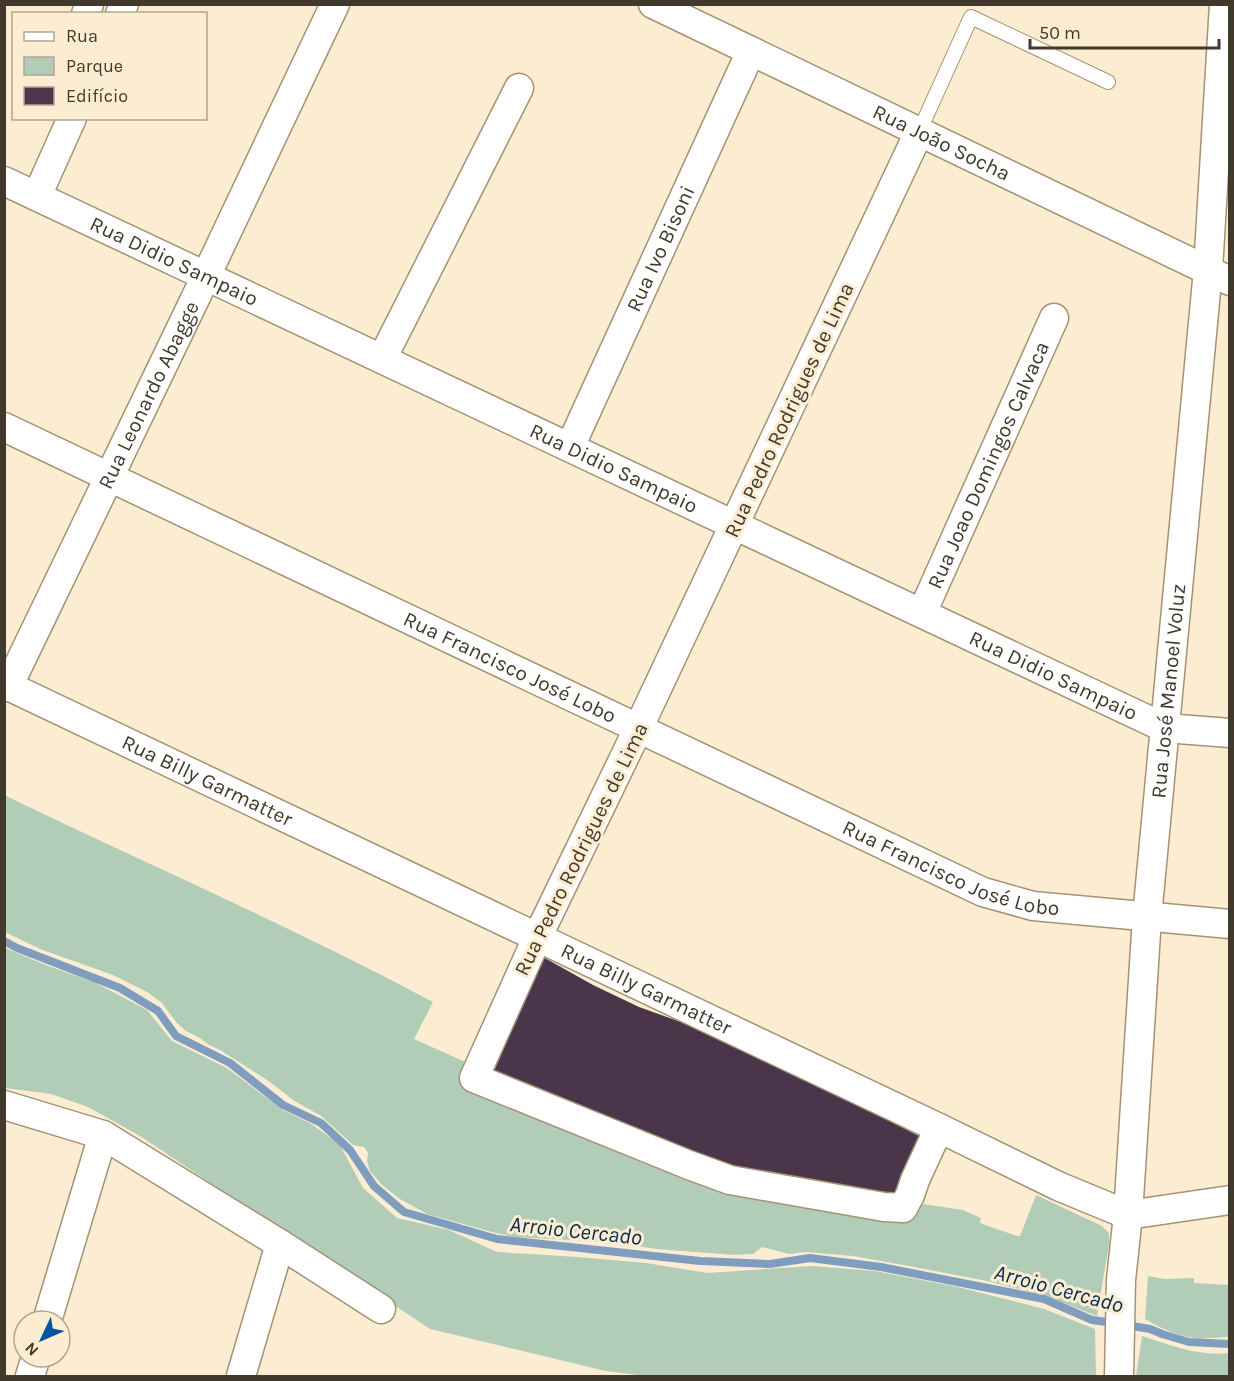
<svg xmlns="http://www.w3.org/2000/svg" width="1234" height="1381" font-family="Karla,sans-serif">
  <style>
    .green { fill: #b1cdb8 }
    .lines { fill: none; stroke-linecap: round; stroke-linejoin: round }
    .stream { stroke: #7f9ebf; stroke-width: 8 }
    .building { fill: #4c364c; filter: url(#shadow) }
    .lane-casing { stroke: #a49273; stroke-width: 16 }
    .street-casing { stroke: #a49273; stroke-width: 31 }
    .lane { stroke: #fff; stroke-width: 14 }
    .street { stroke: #fff; stroke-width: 28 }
    .labels { text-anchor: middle; stroke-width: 6; stroke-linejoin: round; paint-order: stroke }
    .street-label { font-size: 21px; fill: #41392c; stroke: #fcedd2 }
    .water-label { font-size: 22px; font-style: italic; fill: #062b4c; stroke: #fcedd2 }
  </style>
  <defs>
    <filter id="shadow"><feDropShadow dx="3.5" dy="6" stdDeviation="1.5" flood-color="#0004"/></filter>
  </defs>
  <rect width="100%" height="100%" fill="#fcedd2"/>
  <path class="green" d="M4 795C147 864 293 927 433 1002L414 1039 472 1065 608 1138 915 1200 923 1204 963 1210 981 1218 980 1223 1017 1236H1020L1036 1195 1102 1226 1109 1233V1244L1097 1316 1046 1296 987 1281 909 1266 853 1256 806 1252 789 1254 762 1247 753 1254 734 1255 657 1249 608 1242 513 1237 492 1232 427 1214 400 1199 382 1185 370 1171 367 1161 368 1153 364 1147 353 1145 321 1116 293 1100 270 1082 220 1050 209 1045 200 1038 186 1031 177 1023 161 1002 147 992 113 975 40 949 5 932Z
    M5 948 43 964 96 983 147 1010 172 1041 227 1068 283 1110 310 1123 340 1145 363 1188 397 1218 449 1230 497 1252 578 1257 646 1263 708 1273 811 1266 875 1271 958 1287 1044 1309 1095 1329 1096 1376H646L606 1371 430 1329 140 1136 88 1107 51 1094 5 1088Z
    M1148 1276 1164 1279 1194 1278V1283L1229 1285V1337C1218 1337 1206 1339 1195 1338 1178 1336 1160 1328 1145 1319Z
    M1142 1336C1170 1345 1200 1357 1229 1353V1376H1136Z"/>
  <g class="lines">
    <path class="stream" d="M4 941 17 948 120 988 158 1011 176 1036 230 1063 283 1105 321 1123 350 1150 374 1186 404 1212 497 1239 700 1261 770 1264 810 1258 881 1267 1044 1299 1092 1320 1114 1323
      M1126 1325 1150 1329 1162 1334 1189 1342 1230 1344"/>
  </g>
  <path class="building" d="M543 957 593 985 639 1007 720 1036 919 1136 913 1162 897 1200 751 1174 494 1071Z"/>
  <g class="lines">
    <g class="lane-casing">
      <path id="lane" d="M919 132 971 17 1108 82"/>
    </g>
    <g class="street-casing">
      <g id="street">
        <path id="s1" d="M653 4 1230 281"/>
        <path d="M86 14 89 4"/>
        <path d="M120 14 124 4"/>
        <path d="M919 132 638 729 537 938 474 1078 689 1165 730 1180 884 1207 903 1208 910 1195 915 1180 939 1128"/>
        <path id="s2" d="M4 181 1165 728 1230 733"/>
        <path d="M37 196 72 118"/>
        <path d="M382 359 519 88"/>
        <path id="s3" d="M4 427 983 892 1033 906 1230 924"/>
        <path id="s4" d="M570 447 751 51"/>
        <path id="s5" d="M922 613 1054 318"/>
        <path id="s6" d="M4 684 939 1128 1058 1186 1128 1215 1230 1200"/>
        <path id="s7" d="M8 687 206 276 335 4"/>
        <path d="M4 1105 103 1135 280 1244 381 1309"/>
        <path d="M47 1321 103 1135"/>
        <path d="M30 1376 36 1357"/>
        <path d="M241 1376 280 1244"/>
        <path id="s8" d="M1119 1376 1121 1280 1128 1215 1147 917 1208 270 1224 4"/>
      </g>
    </g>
    <use href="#lane" class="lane"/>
    <use href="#street" class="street"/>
  </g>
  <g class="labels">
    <g class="street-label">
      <text dy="7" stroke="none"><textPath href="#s1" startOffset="320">Rua João Socha</textPath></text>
      <text dy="7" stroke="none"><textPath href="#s4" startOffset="218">Rua Ivo Bisoni</textPath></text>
      <text dy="7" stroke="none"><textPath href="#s2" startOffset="188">Rua Didio Sampaio</textPath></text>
      <text dy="7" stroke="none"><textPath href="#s7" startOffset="324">Rua Leonardo Abagge</textPath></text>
      <text transform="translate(789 410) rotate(-65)" y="7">Rua Pedro Rodrigues de Lima</text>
      <text dy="7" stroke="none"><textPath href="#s5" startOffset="162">Rua Joao Domingos Calvaca</textPath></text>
      <text dy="7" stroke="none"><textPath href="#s2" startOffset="674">Rua Didio Sampaio</textPath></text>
      <text dy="7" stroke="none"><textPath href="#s3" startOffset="560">Rua Francisco José Lobo</textPath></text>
      <text dy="7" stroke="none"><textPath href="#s2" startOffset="1160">Rua Didio Sampaio</textPath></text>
      <text dy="7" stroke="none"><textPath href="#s8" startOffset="687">Rua José Manoel Voluz</textPath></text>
      <text dy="7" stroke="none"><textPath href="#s6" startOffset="225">Rua Billy Garmatter</textPath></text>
      <text transform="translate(581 849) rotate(-64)" y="7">Rua Pedro Rodrigues de Lima</text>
      <text dy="7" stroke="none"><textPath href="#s3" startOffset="1046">Rua Francisco José Lobo</textPath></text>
      <text dy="7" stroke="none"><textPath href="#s6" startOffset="711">Rua Billy Garmatter</textPath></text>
    </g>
    <g class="water-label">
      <text transform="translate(576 1230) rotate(6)" y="8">Arroio Cercado</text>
      <text transform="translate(1059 1288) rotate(15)" y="8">Arroio Cercado</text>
    </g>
  </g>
  <rect width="1234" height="1381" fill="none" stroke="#41392c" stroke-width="12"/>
  <rect x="12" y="12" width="195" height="108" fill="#fcedd2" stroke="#b1a590" stroke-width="1.5"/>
  <rect x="24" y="32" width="30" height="9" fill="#ffffff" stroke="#b1a590" stroke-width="1.5"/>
  <text x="66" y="42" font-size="18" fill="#41392c">Rua</text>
  <rect x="24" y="57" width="30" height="18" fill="#b1cdb8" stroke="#b1a590" stroke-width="1.5"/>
  <text x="66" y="72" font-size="18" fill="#41392c">Parque</text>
  <rect x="24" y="87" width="30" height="18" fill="#4c364c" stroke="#b1a590" stroke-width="1.5"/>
  <text x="66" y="102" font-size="18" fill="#41392c">Edifício</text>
  <g transform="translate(42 1339) rotate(226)"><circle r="28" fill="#fcedd2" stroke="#b1a590" stroke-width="1.5"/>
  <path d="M0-4.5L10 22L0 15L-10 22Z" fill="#0054a2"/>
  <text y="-9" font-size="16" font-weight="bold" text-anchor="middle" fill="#41392c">N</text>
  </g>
  <path d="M1030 39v9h189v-9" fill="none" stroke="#41392c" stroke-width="3"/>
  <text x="1039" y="39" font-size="18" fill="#41392c" stroke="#fcedd2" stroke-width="4.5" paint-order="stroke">50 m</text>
</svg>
